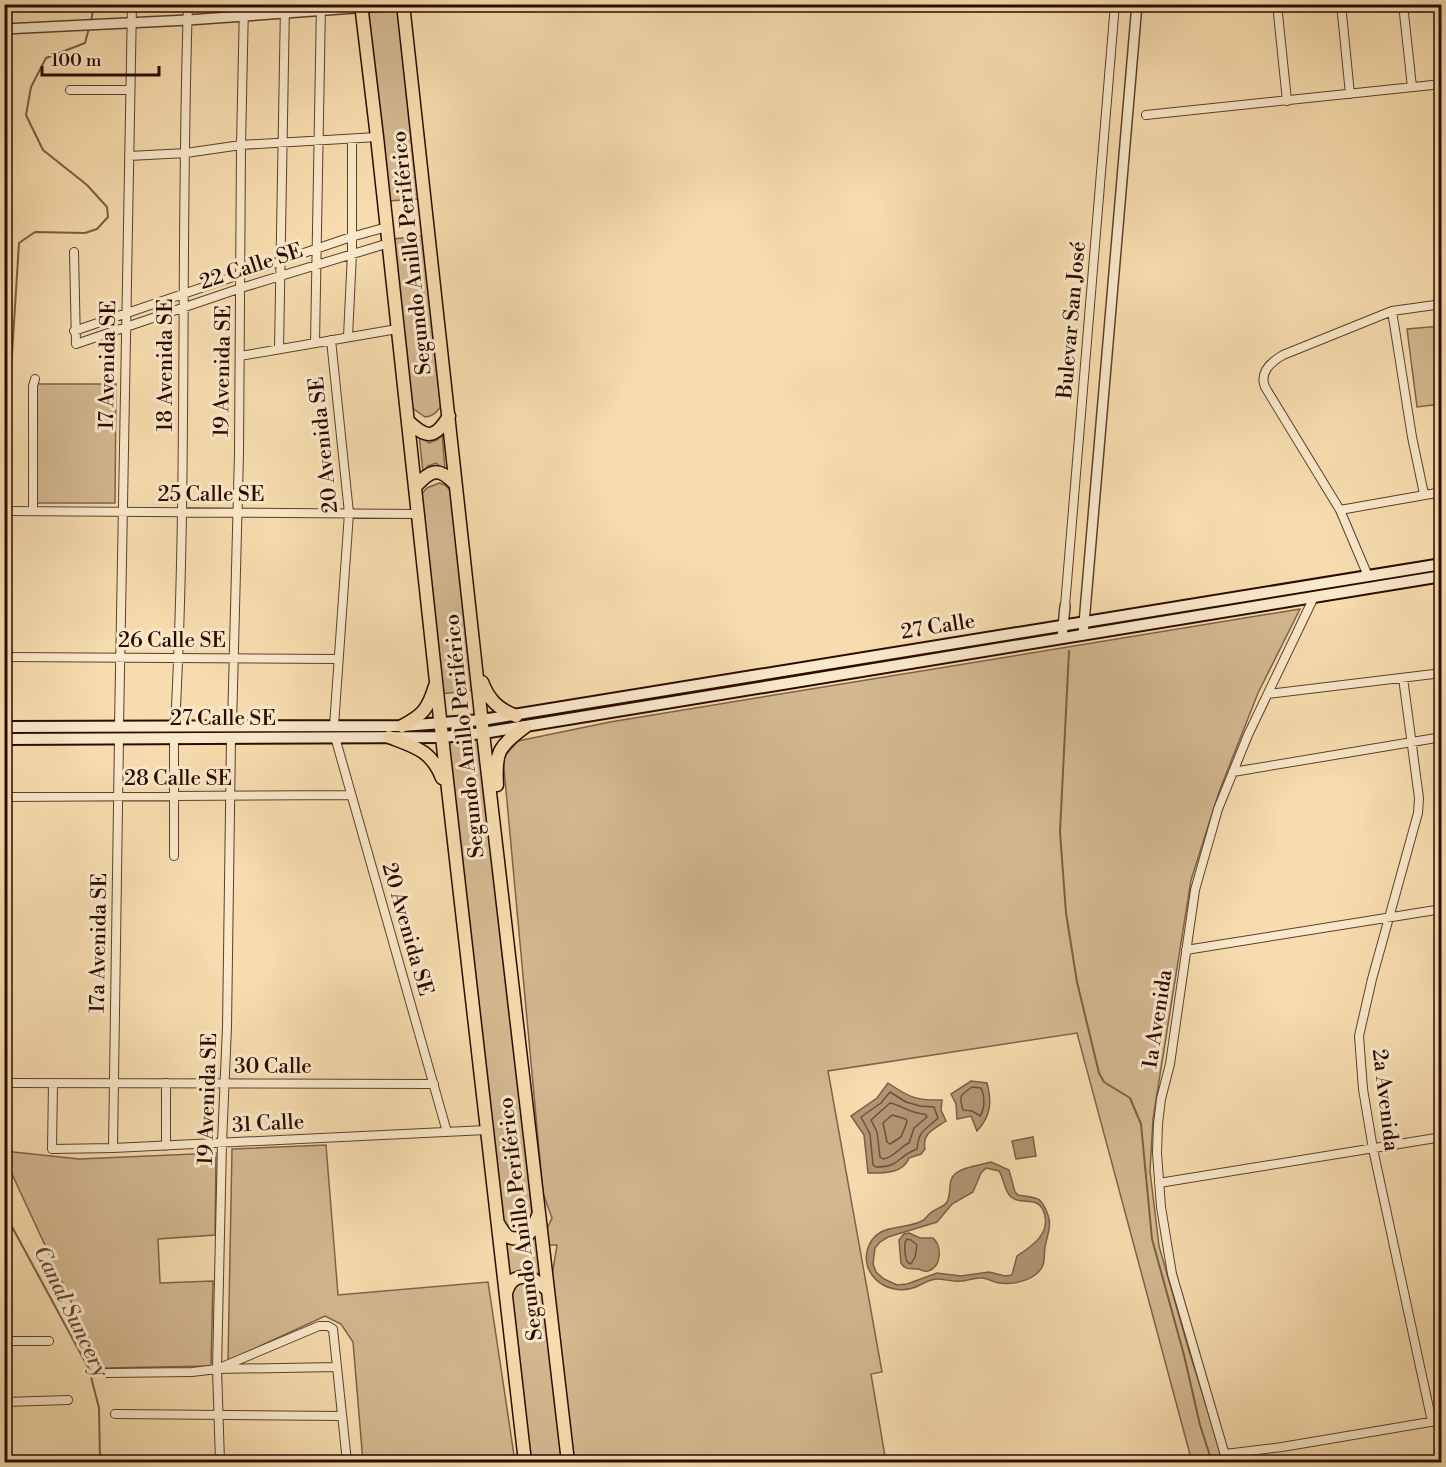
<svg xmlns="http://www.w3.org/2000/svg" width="1446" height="1467" font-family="'Libre Bodoni',serif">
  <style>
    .green { fill: #d3b890; stroke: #7f6248; stroke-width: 1.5 }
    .water { fill: #b19573; stroke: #7b5e45; stroke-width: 1.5; fill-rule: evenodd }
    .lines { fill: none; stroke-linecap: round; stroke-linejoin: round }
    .shore { stroke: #6e503a; stroke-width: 1.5 }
    .stream { stroke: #7b5e45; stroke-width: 2 }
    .minor-casing { stroke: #5e3f2c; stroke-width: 10 }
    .tertiary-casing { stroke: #5e3f2c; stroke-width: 12 }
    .secondary-casing { stroke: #2b0b00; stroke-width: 14 }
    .primary-casing { stroke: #2b0b00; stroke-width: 15 }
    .minor { stroke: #f9e8ca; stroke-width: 8 }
    .tertiary { stroke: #f9e8ca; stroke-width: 9 }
    .secondary { stroke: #f9e8ca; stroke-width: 10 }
    .primary { stroke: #f6dcae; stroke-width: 12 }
    .labels { text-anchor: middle; stroke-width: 6; stroke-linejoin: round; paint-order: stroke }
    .street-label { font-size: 21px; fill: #2b0b00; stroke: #f9e8ca }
    .water-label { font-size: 22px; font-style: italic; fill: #674934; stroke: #f9e8ca }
  </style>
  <rect width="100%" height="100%" fill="#f6dcae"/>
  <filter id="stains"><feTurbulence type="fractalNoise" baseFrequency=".00333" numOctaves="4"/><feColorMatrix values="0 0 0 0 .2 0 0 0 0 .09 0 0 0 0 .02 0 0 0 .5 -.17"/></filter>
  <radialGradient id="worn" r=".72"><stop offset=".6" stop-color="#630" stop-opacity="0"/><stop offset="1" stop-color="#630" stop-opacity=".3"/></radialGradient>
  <path class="green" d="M399 9 419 199 388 201 366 12Z
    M422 236 443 404C437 411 435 416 425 417L411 407 393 239Z
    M1441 326V404L1417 407 1407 329Z
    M37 384H116L115 503H36Z
    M442 433 445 470 436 463 428 466 423 472 419 435 429 443 437 440Z
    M439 483 445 485 453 493 475 690 441 694 420 496 427 488Z
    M1300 609 1258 693 1219 792 1191 880 1153 1119 1150 1171 1159 1246 1189 1351 1224 1462H1192L1077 1033 828 1071 882 1372 871 1374 886 1462H574L552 1276 557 1245H549L547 1229 552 1218 543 1193 503 758 518 741 610 722Z
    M482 734 532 1213 525 1231 514 1235 500 1222 443 738Z
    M326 1145 338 1295 488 1282 515 1462H363L353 1342 341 1324 325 1316 228 1361 232 1149Z
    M4 1151 79 1159 216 1153 215 1235 158 1239 160 1283 213 1281 211 1366 102 1368 5 1159Z
    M536 1227 541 1280 504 1284 499 1233 512 1241Z
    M529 1277 544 1291 566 1462H526L509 1284Z"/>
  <path class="water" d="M971 1081 987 1083C992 1102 991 1116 977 1131L971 1116 957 1119 956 1104 951 1094Z
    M888 1083C909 1097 916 1101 942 1100L941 1110 946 1121C934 1129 922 1133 925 1149L921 1154 909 1158C903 1174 883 1173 868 1173L864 1135 851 1116 877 1098Z
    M1033 1137 1036 1156 1016 1159 1012 1141Z
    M991 1162 1009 1170 1015 1192 1018 1195C1038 1198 1041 1196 1048 1215 1052 1226 1047 1236 1045 1247 1044 1252 1045 1259 1043 1265 1037 1280 1014 1285 999 1283 994 1283 988 1278 982 1278 975 1277 967 1281 960 1281 952 1282 945 1279 937 1279 930 1279 922 1284 916 1287 885 1299 853 1269 872 1240 883 1224 907 1229 922 1221 926 1219 928 1214 932 1212 937 1208 944 1207 947 1202 952 1193 947 1179 956 1173 965 1166 981 1165 991 1162ZM986 1168 999 1171C1004 1178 1004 1191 1011 1197 1019 1204 1030 1199 1038 1204 1042 1206 1044 1212 1045 1216 1049 1236 1030 1247 1017 1256L1012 1275 1005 1276 989 1272 961 1276 937 1273 907 1284 897 1285 884 1279 876 1272 873 1264 875 1248 880 1242 888 1237 937 1222 952 1204 973 1192 981 1173Z
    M909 1233 920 1238H933C942 1246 942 1267 928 1271 923 1272 923 1270 918 1269 910 1268 906 1271 901 1263L899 1240 904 1234Z"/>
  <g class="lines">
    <path class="shore" d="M972 1087 981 1088C985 1096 985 1109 980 1116L972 1111 963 1110C959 1096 959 1096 972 1087Z
      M890 1092 906 1102 920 1106 934 1107 938 1118C925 1131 919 1129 917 1149 897 1156 901 1167 876 1167L873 1165 870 1134 861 1117 881 1103Z
      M890 1103C901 1105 911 1114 925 1114L927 1117 914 1128 909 1143C898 1148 895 1157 883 1159L880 1157 877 1132 871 1120Z
      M892 1115 906 1119 907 1122 901 1137 890 1144 887 1142 883 1123Z
      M907 1239 911 1240 917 1245 915 1257 911 1264 907 1262C905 1256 903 1244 907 1239Z"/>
    <path class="stream" d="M91 22 94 4
      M4 408 9 402 19 243 35 232 85 233 97 229 108 217 107 207 87 185 43 150 26 115 31 87 46 58 85 43 89 28
      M1069 651 1060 832 1066 913 1077 982 1099 1073 1104 1082 1130 1098 1141 1124 1152 1239 1184 1355 1200 1425 1212 1462
      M4 1212 89 1369 99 1408 100 1462"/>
    <g class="minor-casing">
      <path id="minor" d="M1277 4 1287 101
        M1341 4 1350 94
        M1403 4 1412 87
        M70 90H130
        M1146 115 1442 84
        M129 156 186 153 241 145 377 137
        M74 252 76 344 241 288 389 243
        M1392 311 1412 437 1424 494
        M74 331 351 237 387 227
        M348 337 352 253V140
        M331 340 349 513 334 726
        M315 343 321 4
        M279 349 285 4
        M240 356 397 329
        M1340 510 1442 492
        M4 511 418 514
        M33 511V386L35 379
        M1368 576 1340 510 1265 387C1259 372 1271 362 1283 355L1392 311 1442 304
        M1065 606 1115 4
        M4 657 338 659
        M1403 678 1419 798 1418 813 1372 979 1359 1036 1363 1089 1373 1149 1432 1422
        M1268 694 1442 673
        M119 726 132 4
        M175 726C188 486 180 245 188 4
        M232 726 239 453 241 145 244 4
        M335 737 447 1132
        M174 738V856
        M1233 772 1442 737
        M4 797 351 795
        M1186 950 1442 909
        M4 1083 434 1084
        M53 1084 52 1149 113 1148 486 1130
        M166 1146V1083
        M113 1148 119 738
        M1159 1183 1442 1137
        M4 1341H49
        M217 1369 319 1326H328L333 1329 347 1462
        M107 1373 192 1372 217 1369 337 1367
        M4 1402 68 1400
        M115 1414 342 1416
        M1225 1454 1282 1447 1442 1420
        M200 1462H347
        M220 1462 217 1369 222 1143 227 1027 231 738
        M1227 1462 1172 1274 1161 1207 1157 1153 1158 1124 1161 1099 1170 1064 1195 890 1218 809 1248 735 1314 597"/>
    </g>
    <g class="tertiary-casing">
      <path id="tertiary" d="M4 29 188 20 411 4
        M1083 635 1137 4
        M1062 638 1065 606"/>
    </g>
    <g class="secondary-casing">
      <path id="secondary" d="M4 727 402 726 482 720 1442 564
        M4 739 442 737 483 733 1442 576"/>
    </g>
    <g class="primary-casing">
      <path id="primary" d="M361 4 377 137 442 737 525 1462
        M403 4 483 733 568 1462
        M408 421C427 439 435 439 449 416
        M415 487C431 470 438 466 455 484
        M482 682C489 700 498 709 516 716
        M402 726C423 715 428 709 435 686
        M389 737C415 747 431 750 442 778
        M497 785C495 752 498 747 525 727
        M498 1223C507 1238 508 1240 525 1238L532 1230 539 1213
        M506 1293C510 1279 516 1277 529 1276L548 1290"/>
    </g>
    <use href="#minor" class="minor"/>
    <use href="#tertiary" class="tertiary"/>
    <use href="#secondary" class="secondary"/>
    <use href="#primary" class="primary"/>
  </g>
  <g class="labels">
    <g class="street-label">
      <text transform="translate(411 253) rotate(-96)" y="7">Segundo Anillo Periférico</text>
      <text transform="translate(251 266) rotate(-18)" y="7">22 Calle SE</text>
      <text transform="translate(1071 320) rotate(-85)" y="7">Bulevar San José</text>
      <text transform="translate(107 365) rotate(-89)" y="7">17 Avenida SE</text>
      <text transform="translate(165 365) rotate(-90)" y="7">18 Avenida SE</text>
      <text transform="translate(222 371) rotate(-89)" y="7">19 Avenida SE</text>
      <text transform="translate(323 445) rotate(-96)" y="7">20 Avenida SE</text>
      <text x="211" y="501">25 Calle SE</text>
      <text transform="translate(938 626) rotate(-9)" y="7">27 Calle</text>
      <text x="172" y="647">26 Calle SE</text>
      <text x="223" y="725">27 Calle SE</text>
      <text transform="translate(464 736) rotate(-96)" y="7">Segundo Anillo Periférico</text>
      <text x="178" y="785">28 Calle SE</text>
      <text transform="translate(408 929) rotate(74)" y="7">20 Avenida SE</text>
      <text transform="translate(98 943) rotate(-89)" y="7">17a Avenida SE</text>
      <text transform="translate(1157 1019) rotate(-81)" y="7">1a Avenida</text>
      <text x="273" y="1073">30 Calle</text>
      <text transform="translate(207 1099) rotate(-88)" y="7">19 Avenida SE</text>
      <text transform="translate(1386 1100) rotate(83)" y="7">2a Avenida</text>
      <text transform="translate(268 1123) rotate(-3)" y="7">31 Calle</text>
      <text transform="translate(520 1219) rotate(-97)" y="7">Segundo Anillo Periférico</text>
    </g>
    <g class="water-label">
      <text transform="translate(72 1311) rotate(64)" y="8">Canal Suncery</text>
    </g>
  </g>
  <rect width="1446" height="1467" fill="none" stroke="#f6dcae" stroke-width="24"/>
  <rect x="6" y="6" width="1434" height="1455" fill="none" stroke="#2b0b00" stroke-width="3"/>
  <rect x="12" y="12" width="1422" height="1443" fill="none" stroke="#2b0b00" stroke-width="1.5"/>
  <path d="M42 66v9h117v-9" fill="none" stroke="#2b0b00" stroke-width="3"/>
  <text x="51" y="66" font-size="18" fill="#2b0b00" stroke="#f9e8ca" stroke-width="4.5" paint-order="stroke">100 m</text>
  <rect width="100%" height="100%" filter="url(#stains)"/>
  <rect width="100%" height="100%" fill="url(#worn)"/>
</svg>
